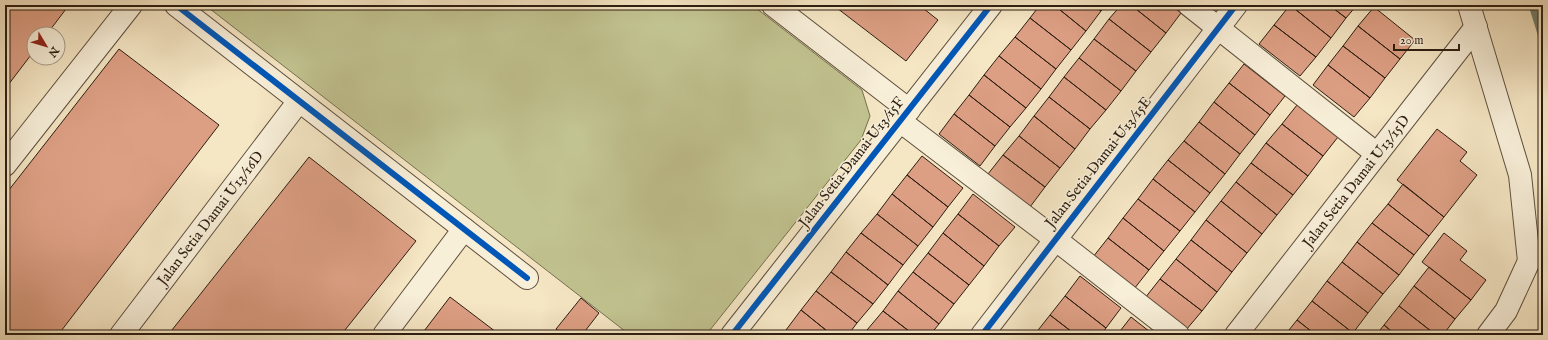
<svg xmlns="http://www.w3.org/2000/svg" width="1548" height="340" font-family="'IM FELL English',serif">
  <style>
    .green { fill: #c1c390; stroke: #767050 }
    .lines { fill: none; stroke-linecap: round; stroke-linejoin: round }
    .stream { stroke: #707f6f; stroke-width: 7 }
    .building { fill: #dd9f84; stroke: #2c1d11 }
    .minor-casing { stroke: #5e4f3e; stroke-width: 24 }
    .minor { stroke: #f8efd9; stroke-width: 22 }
    .cycleway-casing { stroke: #f8efd9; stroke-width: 8 }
    .cycleway { stroke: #0057b8; stroke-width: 6 }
    .labels { text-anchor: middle; stroke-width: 3; stroke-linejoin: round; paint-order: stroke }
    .street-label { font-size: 15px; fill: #2c1d11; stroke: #f8efd9 }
  </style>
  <rect width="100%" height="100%" fill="#f5e6c4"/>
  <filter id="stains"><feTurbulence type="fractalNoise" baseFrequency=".005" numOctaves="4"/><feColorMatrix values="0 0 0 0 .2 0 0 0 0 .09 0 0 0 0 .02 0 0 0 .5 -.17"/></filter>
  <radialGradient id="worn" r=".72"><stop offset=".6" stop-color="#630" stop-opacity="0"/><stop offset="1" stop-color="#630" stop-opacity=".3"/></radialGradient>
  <path class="green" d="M205 5H752L862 90 870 116 861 140 706 335H630Z"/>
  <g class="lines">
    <path class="stream" d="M1532 5 1543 40"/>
  </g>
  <path class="building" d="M5 5H69L47 34H34V51L5 89Z
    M833 5H919L938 20 906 61Z
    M944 5H954L950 10Z
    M1040 5H1054L1086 31 1071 50 1030 18Z
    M1054 5H1093L1101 11 1086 31Z
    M1093 5H1106L1101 11Z
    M1121 5H1131L1166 33 1151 52 1109 19Z
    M1131 5H1171L1181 13 1166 33Z
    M1290 5 1331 38 1316 57 1274 25Z
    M1290 5H1329L1346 18 1331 38Z
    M1329 5H1357L1346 18Z
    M1374 7 1415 40 1400 59 1358 26Z
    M1030 18 1071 50 1056 69 1015 37Z
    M1109 19 1151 52 1136 71 1094 39Z
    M1274 25 1316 57 1300 76 1259 44Z
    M1358 26 1400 59 1385 78 1343 46Z
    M1015 37 1056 69 1041 89 999 56Z
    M1094 39 1136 71 1121 91 1079 58Z
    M1343 46 1385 78 1370 98 1328 65Z
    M119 49 219 125 58 335H5V195Z
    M999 56 1041 89 1026 108 984 75Z
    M1079 58 1121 91 1106 110 1064 77Z
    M1244 64 1285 96 1270 115 1229 83Z
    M1328 65 1370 98 1354 117 1313 85Z
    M984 75 1026 108 1010 127 969 95Z
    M1064 77 1106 110 1090 129 1049 97Z
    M1229 83 1270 115 1255 135 1214 102Z
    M969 95 1010 127 995 146 954 114Z
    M1049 97 1090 129 1075 149 1034 116Z
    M1214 102 1255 135 1240 154 1199 122Z
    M1297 105 1338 137 1323 156 1282 124Z
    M954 114 995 146 980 166 939 134Z
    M1034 116 1075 149 1060 168 1019 136Z
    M1199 122 1240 154 1225 174 1184 141Z
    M1282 124 1323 156 1308 176 1266 143Z
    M1437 129 1467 152 1460 161 1477 175 1444 217 1397 180Z
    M1019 136 1060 168 1045 187 1003 155Z
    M1184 141 1225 174 1210 193 1168 160Z
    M1266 143 1308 176 1293 195 1251 163Z
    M1003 155 1045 187 1030 207 988 174Z
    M922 156 963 188 948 207 907 175Z
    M309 157 416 241 341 335H168Z
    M1168 160 1210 193 1195 212 1153 179Z
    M1251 163 1293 195 1277 215 1236 182Z
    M907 175 948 207 933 227 892 194Z
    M1153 179 1195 212 1180 231 1138 199Z
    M1236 182 1277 215 1262 234 1221 201Z
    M1403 184 1444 217 1429 236 1388 204Z
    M892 194 933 227 918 246 877 214Z
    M973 194 1015 227 999 246 958 214Z
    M1138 199 1180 231 1164 251 1123 218Z
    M1221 201 1262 234 1247 253 1206 220Z
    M1388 204 1429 236 1414 255 1372 223Z
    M877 214 918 246 903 265 861 233Z
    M958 214 999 246 984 266 943 233Z
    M1123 218 1164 251 1149 270 1108 238Z
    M1206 220 1247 253 1232 272 1191 240Z
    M1372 223 1414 255 1399 275 1357 242Z
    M861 233 903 265 888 285 846 252Z
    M943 233 984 266 969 285 928 253Z
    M1444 233 1467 251 1460 260 1486 280 1471 300 1422 262Z
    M1108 238 1149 270 1134 289 1093 257Z
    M1191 240 1232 272 1217 292 1176 259Z
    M1357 242 1399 275 1383 294 1342 262Z
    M846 252 888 285 873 304 831 272Z
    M928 253 969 285 954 304 913 272Z
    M1176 259 1217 292 1202 311 1160 279Z
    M1342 262 1383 294 1368 313 1327 281Z
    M1429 267 1471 300 1455 319 1414 286Z
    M831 272 873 304 857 323 816 291Z
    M913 272 954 304 939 324 898 291Z
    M1080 276 1121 308 1106 328 1065 296Z
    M1160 279 1202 311 1186 330 1145 298Z
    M1327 281 1368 313 1353 333 1312 301Z
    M1414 286 1455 319 1443 335H1436L1399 306Z
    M816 291 857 323 848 335H832L801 310Z
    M898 291 939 324 930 335H914L883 311Z
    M1065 296 1106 328 1101 335H1076L1050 315Z
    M450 297 500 335H421Z
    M581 298 599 313 582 335H564L556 329Z
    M1312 301 1353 333 1352 335H1316L1297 320Z
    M1399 306 1436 335H1396L1384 325Z
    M801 310 832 335H793L786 330Z
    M883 311 914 335H874L867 330Z
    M1050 315 1076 335 1035 334Z
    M1131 317 1154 335H1117Z
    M1297 320 1316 335H1285Z
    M1384 325 1396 335H1376Z
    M786 330 793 335H781Z
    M867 330 874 335H863Z"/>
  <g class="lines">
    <g class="minor-casing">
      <g id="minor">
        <path d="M176 5 527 278"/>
        <path d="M773 5 909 110"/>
        <path d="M1189 5 1377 154"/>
        <path d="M1469 5 1520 175 1529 261 1506 311 1488 335"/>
        <path d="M900 121 1055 239 1178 335"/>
        <path d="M5 165 131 5"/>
        <path id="s1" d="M121 335 299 101"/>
        <path d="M384 335 464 229"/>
        <path d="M732 335 991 5"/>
        <path d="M982 335 1236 5"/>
        <path id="s2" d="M1236 335 1476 27"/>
      </g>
    </g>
    <use href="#minor" class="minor"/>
    <g class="cycleway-casing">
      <path id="cycleway" d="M176 5 527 278
        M732 335 991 5
        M982 335 1236 5"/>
    </g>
    <use href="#cycleway" class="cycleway"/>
  </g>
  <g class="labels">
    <g class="street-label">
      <text transform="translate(851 162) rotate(-52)" y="5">Jalan Setia Damai U13/15F</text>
      <text transform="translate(1098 162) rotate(-52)" y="5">Jalan Setia Damai U13/15E</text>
      <text dy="5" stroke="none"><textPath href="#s2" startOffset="195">Jalan Setia Damai U13/15D</textPath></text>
      <text dy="5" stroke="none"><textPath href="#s1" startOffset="147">Jalan Setia Damai U13/16D</textPath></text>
    </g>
  </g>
  <rect width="1548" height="340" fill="none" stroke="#f5e6c4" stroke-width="20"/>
  <rect x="6" y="6" width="1536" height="328" fill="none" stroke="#2c1d11" stroke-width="2"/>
  <rect x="10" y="10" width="1528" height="320" fill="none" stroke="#2c1d11"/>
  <g transform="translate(46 46) rotate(128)"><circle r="19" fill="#f8efd9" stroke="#a69b89"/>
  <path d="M0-3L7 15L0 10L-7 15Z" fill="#8f2418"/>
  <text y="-6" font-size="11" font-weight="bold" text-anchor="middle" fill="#2c1d11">N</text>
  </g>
  <path d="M1394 44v6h65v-6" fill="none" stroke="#2c1d11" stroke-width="2"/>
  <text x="1400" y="44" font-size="12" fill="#2c1d11" stroke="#f8efd9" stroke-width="3" paint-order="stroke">20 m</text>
  <rect width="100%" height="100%" filter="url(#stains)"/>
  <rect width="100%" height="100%" fill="url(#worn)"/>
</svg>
